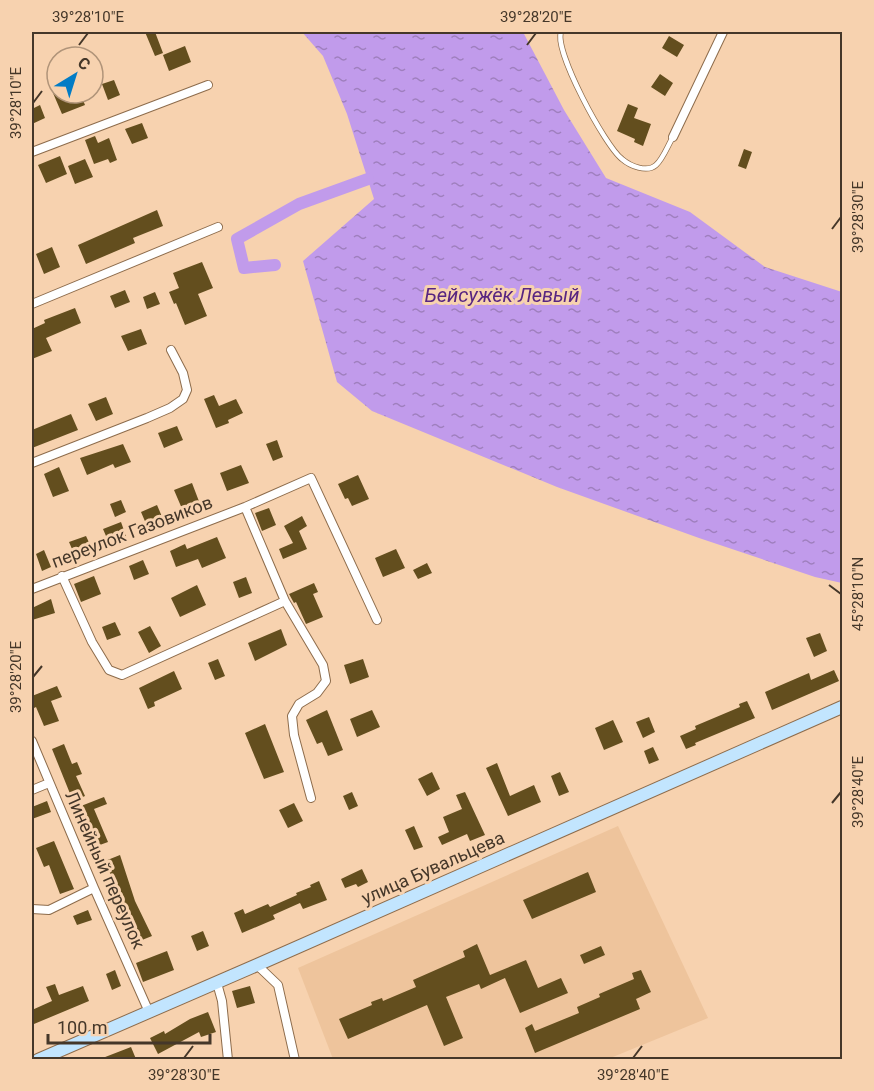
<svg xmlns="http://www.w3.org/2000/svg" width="874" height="1091" font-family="Roboto,sans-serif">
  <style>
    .built { fill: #eec49c }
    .water { fill: url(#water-ripples) }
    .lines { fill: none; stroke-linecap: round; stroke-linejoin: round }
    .canal { stroke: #c19beb; stroke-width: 12 }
    .building { fill: #634e1e }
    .lane-casing { stroke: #8d6c4c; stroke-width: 6 }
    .street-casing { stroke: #8d6c4c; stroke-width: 10 }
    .secondary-casing { stroke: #8d6c4c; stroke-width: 14 }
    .lane { stroke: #fff; stroke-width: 4.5 }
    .street { stroke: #fff; stroke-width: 8 }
    .secondary { stroke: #c2e5fe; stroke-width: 12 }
    .ticks { fill: none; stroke: #453729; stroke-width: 2 }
    .labels { text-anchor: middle; stroke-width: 6; stroke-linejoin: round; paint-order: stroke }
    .street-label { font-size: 18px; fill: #453729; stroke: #f7d2af }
    .water-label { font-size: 20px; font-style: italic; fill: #582581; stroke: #f7d2af }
    .neatline { fill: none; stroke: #453729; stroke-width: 2 }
    .ticks-label { font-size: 15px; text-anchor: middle; fill: #453729 }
  </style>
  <defs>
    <pattern id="water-ripples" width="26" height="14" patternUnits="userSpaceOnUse" patternTransform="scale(1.5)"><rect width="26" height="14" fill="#c19beb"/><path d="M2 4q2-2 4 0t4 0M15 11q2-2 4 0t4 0" fill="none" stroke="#9f7fbe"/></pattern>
  </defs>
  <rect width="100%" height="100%" fill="#f7d2af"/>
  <path class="built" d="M618 826 708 1018 608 1059H333L298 968Z"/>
  <path class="water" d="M302 32H523L564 110 606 178 690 212 765 267 842 292V583L815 577 699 538 557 487 372 411 337 382 303 261 374 199 347 114 323 56Z"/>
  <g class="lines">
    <path class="canal" d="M275 265 244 268 237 239 299 204 368 179"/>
  </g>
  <path class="building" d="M145 32H155L163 53 155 56Z
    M669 36 684 45 677 57 662 48Z
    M185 46 191 62 169 71 163 55Z
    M660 74 673 83 665 96 651 87Z
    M114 80 120 95 108 100 102 84Z
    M53 93H80L85 105 62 114Z
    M628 104 638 108 634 118 651 124 643 146 634 142 635 139 617 131Z
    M40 105 45 118 32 124V109Z
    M142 123 148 138 132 144 125 129Z
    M95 136 98 143 109 138 117 160 110 163 108 159 94 164 85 140Z
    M744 149 752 152 746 169 738 166Z
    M60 156 67 174 46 183 38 165Z
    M85 159 93 177 75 184 68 166Z
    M157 210 163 226 133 238 135 243 86 264 78 245Z
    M52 247 60 267 44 274 36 254Z
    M202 262 213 288 198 294 207 316 185 325 176 303 174 304 169 292 179 288 173 273Z
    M125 290 130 302 115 308 110 296Z
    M155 292 160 304 147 309 143 297Z
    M75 308 81 323 46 338 52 351 32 359V329L45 323 44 320Z
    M141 329 147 344 128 351 121 336Z
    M214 395 219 406 236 399 243 413 228 420 229 423 216 428 204 399Z
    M106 397 113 414 96 421 88 404Z
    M71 414 78 430 32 448V430Z
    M177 426 183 440 164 448 158 433Z
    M277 440 283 457 273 461 266 444Z
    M123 444 131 462 115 468 113 464 87 475 80 458Z
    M241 465 249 483 227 491 220 473Z
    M59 467 69 491 53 497 44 474Z
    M358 475 369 499 352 506 348 498 345 499 338 484Z
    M192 483 200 504 183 511 174 490Z
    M121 500 126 512 115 517 110 504Z
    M157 505 163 519 147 526 141 512Z
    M269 508 276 525 262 531 255 513Z
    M302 516 307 526 299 531 307 549 283 559 279 549 293 543 284 526Z
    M121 522 126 536 109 543 103 529Z
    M86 536 92 549 75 556 69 542Z
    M217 537 226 558 202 568 198 559 176 567 170 551 185 544 187 549Z
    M396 549 405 568 383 577 375 558Z
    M44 550 51 567 42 571 36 554Z
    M143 560 149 574 134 580 129 566Z
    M427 563 432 573 418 579 413 570Z
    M94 576 101 594 81 602 74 584Z
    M246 577 252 593 239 598 233 582Z
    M314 583 318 592 313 594 323 617 306 624 296 602 294 603 289 594Z
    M197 585 206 605 180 617 171 598Z
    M51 599 55 613 32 620V608Z
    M115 622 121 635 107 640 102 627Z
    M150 626 161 646 149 653 138 632Z
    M281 629 287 645 255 661 248 643Z
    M820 633 827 651 814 657 806 638Z
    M218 659 225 676 215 680 208 663Z
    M363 659 369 677 350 684 344 665Z
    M834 670 839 681 772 710 765 692 809 673 811 680Z
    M174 671 182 689 154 702 155 706 148 709 139 688Z
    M57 686 62 697 51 701 59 721 44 726 36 707 32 709V696Z
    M747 701 755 718 695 743 696 745 686 749 680 736 696 729 695 726 740 707 739 704Z
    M327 710 343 750 328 756 322 742 317 744 306 720Z
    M372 710 380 727 357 737 350 719Z
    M649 717 655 732 643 738 636 722Z
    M613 720 623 742 604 750 595 728Z
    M265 724 284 772 264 779 245 733Z
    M64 744 72 764 77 762 82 774 76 776 85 796 73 801 52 749Z
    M653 747 659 760 649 764 644 751Z
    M497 763 510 796 534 785 541 802 508 816 486 768Z
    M432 772 440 789 427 796 418 779Z
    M560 772 569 792 559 796 551 776Z
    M352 792 358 806 349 810 343 796Z
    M465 792 485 835 470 841 467 834 442 845 438 837 449 832 443 817 462 809 456 795Z
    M104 797 107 804 94 809 108 842 97 846 91 830 85 832 81 822 87 820 81 806Z
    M47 801 51 812 32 819V807Z
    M294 803 303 821 288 828 279 810Z
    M414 826 423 847 414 850 405 830Z
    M54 841 74 889 60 894 49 865 44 867 36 848Z
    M120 855 135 901 152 936 137 942 133 934 138 932 130 913 127 915 105 861Z
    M362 869 368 882 358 887 356 884 345 888 341 879Z
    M588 872 596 892 532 919 523 900Z
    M319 881 327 900 303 909 300 903 273 915 275 919 242 933 234 913 243 909 245 914 268 904 270 907 297 895 296 893 311 887 310 885Z
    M88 910 92 920 77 925 73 916Z
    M203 931 209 946 197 951 191 936Z
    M477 944 490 975 526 960 538 988 561 978 568 993 520 1013 505 978 481 989 479 984 446 997 463 1038 444 1046 427 1005 348 1039 339 1019 372 1005 371 1002 382 998 383 1001 416 987 413 980 465 957 463 951Z
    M601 946 605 955 584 964 580 955Z
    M167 951 174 970 143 982 136 963Z
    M115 970 121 986 112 990 106 974Z
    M641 970 651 992 636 999 640 1009 535 1053 525 1028 532 1024 535 1031 579 1013 577 1007 600 997 599 994 634 979 632 973Z
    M55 984 59 995 83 986 89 1001 34 1024 32 1010 52 1001 46 987Z
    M250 986 255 1003 237 1008 232 991Z
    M208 1012 216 1032 201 1037 199 1032 158 1054 150 1038 164 1031 165 1034 190 1019Z
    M131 1047 136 1059H100Z"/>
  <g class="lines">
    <g class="lane-casing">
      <path id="lane" d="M561 32C554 51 605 146 622 159 630 166 647 173 656 165 663 159 668 145 673 137"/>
    </g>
    <g class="street-casing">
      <path id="street" d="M673 137 723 32
        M32 152 208 85
        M32 304 218 227
        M32 463 147 418 170 408 183 399 187 390 183 373 171 350
        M245 507 285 601 323 665 326 681 317 693 299 704 292 716 294 735 311 798
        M62 576 92 642 109 670 122 675 285 601
        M32 589 245 507 311 478 377 620
        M32 741 94 888 149 1012
        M32 790 49 783
        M32 909 49 910 94 888
        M257 965 278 985 295 1060
        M217 983 222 1001 228 1060"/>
    </g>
    <g class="secondary-casing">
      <path id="secondary" d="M38 1060 257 965 842 707"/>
    </g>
    <use href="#lane" class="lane"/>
    <use href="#street" class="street"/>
    <use href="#secondary" class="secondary"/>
  </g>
  <path class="ticks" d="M79 45 88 33M527 45 536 33M33 103 42 91M832 229 841 217M829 585 841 594M33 677 42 666M832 803 841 792M184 1058 193 1046M633 1058 642 1046"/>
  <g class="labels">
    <g class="street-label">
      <text transform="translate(132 532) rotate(-21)" y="6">переулок Газовиков</text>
      <text transform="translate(433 868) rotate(-24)" y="6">улица Бувальцева</text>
      <text transform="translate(105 870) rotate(66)" y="6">Линейный переулок</text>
    </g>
    <g class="water-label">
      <text x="502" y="302">Бейсужёк Левый</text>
    </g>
  </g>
  <rect width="874" height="1091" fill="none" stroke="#f7d2af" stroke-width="66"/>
  <g transform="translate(75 75) rotate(38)"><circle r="28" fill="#f7d2af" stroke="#b09479" stroke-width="1.5"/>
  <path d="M0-4.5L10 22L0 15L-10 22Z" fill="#027cc5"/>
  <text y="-9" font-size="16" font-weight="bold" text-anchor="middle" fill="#453729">С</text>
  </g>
  <path d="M48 1034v9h162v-9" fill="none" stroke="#453729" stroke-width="3"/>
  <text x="57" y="1034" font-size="18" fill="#453729" stroke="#f7d2af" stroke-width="4.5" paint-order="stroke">100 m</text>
  <rect x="33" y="33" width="808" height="1025" class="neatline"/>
  <g class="ticks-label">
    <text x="88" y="22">39°28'10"E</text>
    <text x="536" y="22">39°28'20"E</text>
    <text transform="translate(16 103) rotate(-90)" y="5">39°28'10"E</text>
    <text transform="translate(858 217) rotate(-90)" y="5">39°28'30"E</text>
    <text transform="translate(858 594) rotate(-90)" y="5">45°28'10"N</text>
    <text transform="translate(16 677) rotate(-90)" y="5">39°28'20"E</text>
    <text transform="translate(858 792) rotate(-90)" y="5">39°28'40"E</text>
    <text x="184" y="1080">39°28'30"E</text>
    <text x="633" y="1080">39°28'40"E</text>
  </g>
</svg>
